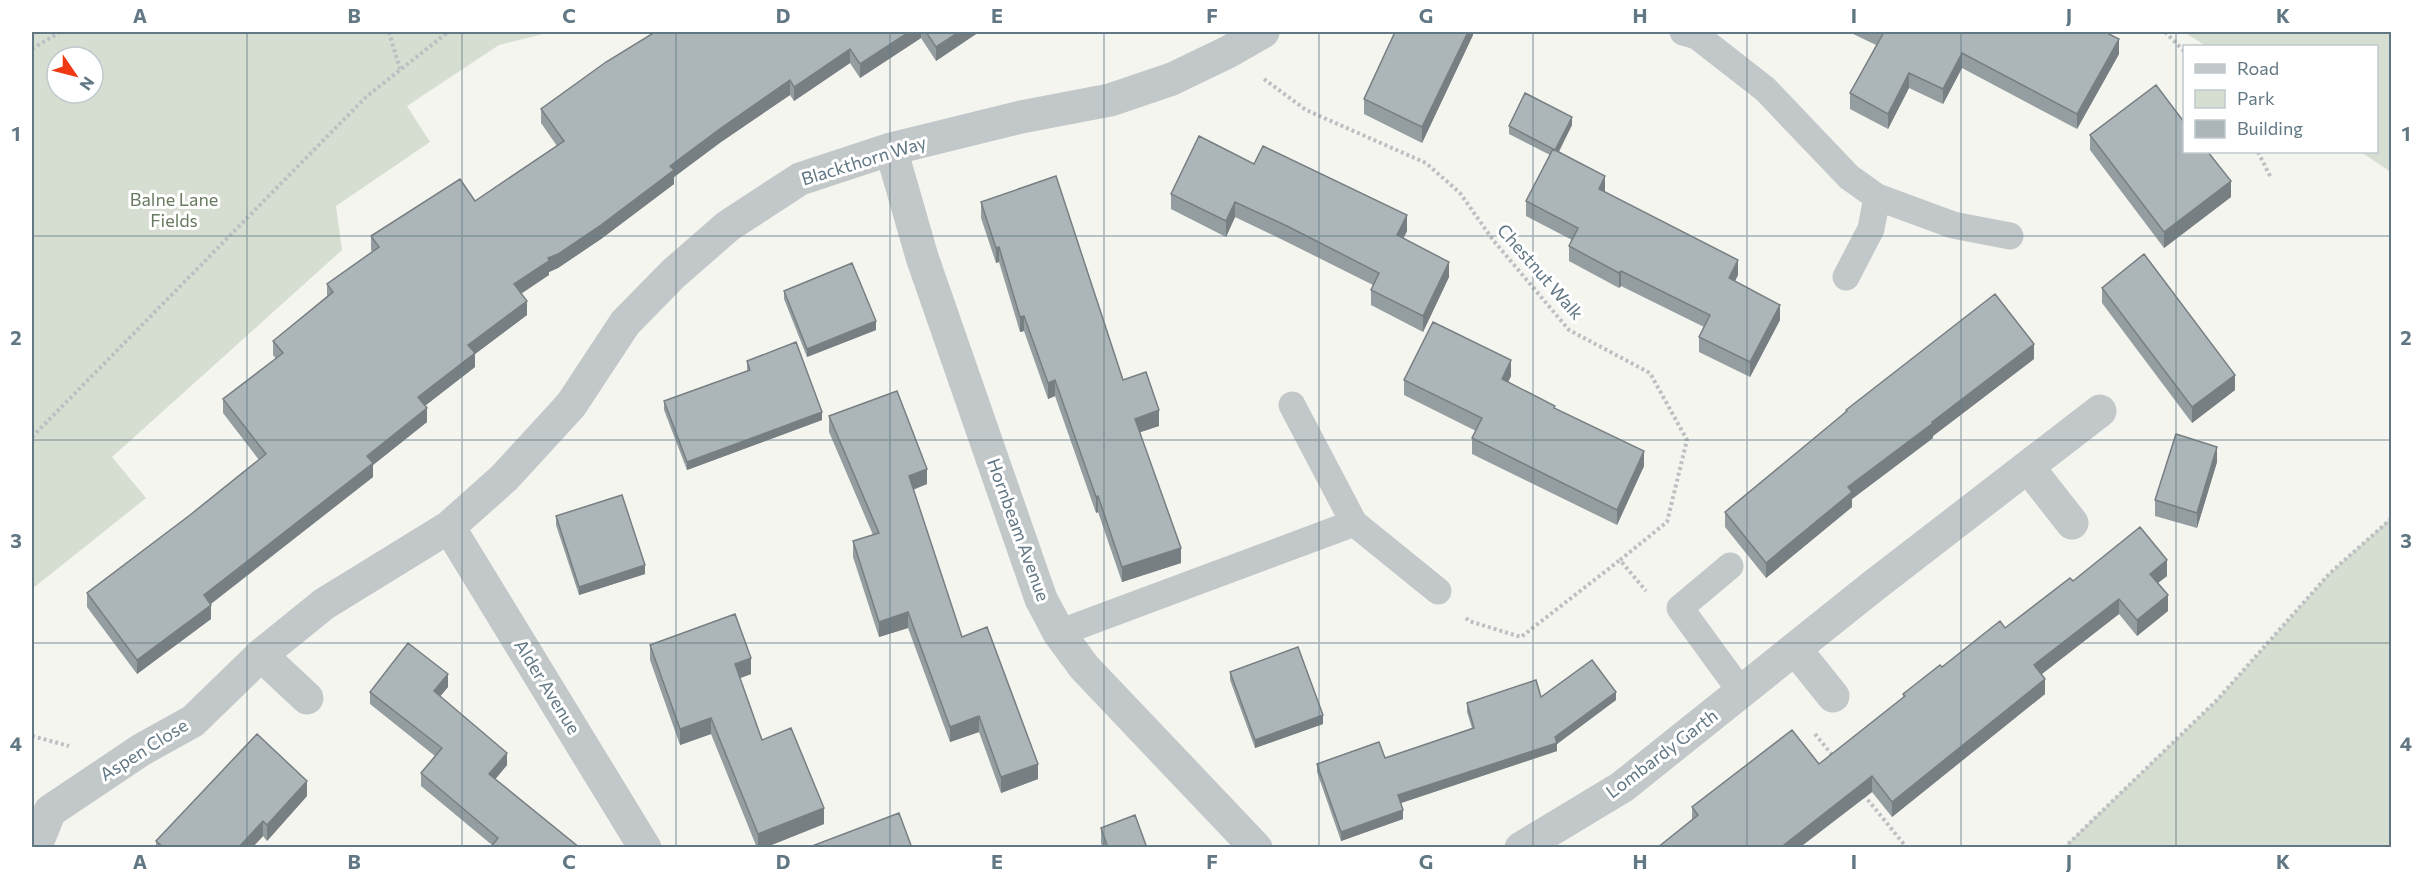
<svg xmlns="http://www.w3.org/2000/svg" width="2423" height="879" font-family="Commissioner,sans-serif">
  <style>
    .green { fill: #d6ddd1; fill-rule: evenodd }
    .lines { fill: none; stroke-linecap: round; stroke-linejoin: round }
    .path { stroke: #bdc0c2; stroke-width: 4; stroke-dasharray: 3 3; stroke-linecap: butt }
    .service { stroke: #c2c7c9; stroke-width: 27 }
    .minor { stroke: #c2c7c9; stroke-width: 33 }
    .wall { fill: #949d9f }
    .shaded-wall { fill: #787f82 }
    .building { fill: #acb6b9; stroke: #787f82; stroke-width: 1.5 }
    .grid { fill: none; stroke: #617784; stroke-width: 1.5; stroke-opacity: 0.55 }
    .labels { text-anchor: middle; stroke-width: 6; stroke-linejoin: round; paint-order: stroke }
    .street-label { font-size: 18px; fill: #617784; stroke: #fff }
    .park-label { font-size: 18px; fill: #687b61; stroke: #fff }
    .neatline { fill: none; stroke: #617784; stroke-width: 2 }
    .grid-label { font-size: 20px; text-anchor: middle; font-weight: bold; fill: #617784 }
  </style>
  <rect width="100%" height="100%" fill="#f5f5f0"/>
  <path class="green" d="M32 32H551L499 45 407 106 430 142 336 206 342 250 112 457 146 498 32 589ZM57 57H93V93H57Z
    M2184 32H2391V172L2361 152H2376V46H2206Z
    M2391 518V847H2064L2217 700 2329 574Z"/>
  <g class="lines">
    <path class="path" d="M389 32 400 69
      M2165 32 2184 51
      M32 49 60 32
      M1264 79 1306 110 1426 163 1460 193 1493 240 1569 330 1650 373 1687 440 1667 522 1620 560 1646 591
      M2258 152 2271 178
      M32 437 366 97 448 32
      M1466 618 1469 621 1521 637 1620 560
      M1815 734 1833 756
      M32 736 69 746
      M1864 795 1907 848
      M2064 848 2217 700 2329 574 2392 518"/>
    <path class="service" d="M1683 32 1697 36 1765 89 1849 177 1877 197 1953 225 2010 236
      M1846 277 1871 229 1877 197
      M1292 405 1354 523 1438 591
      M1730 566 1680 608 1742 693
      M1059 633 1354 523"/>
    <path class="minor" d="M891 149 922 257 1041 599 1059 633 1084 667 1256 848
      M2028 467 2072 523
      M449 527 645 848
      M1796 650 1833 696
      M261 655 307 698
      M35 848 50 811 141 750 193 721 261 655 324 604 449 527 504 478 571 405 625 323 673 274 728 226 800 179 891 149 1021 117 1110 100 1172 79 1228 52 1263 32
      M1521 848 1622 787 1872 587 2100 411"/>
  </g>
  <path class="wall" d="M655 32H979L936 61 921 38 860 78 850 63 794 101 790 95 721 142 674 177V184L601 239 558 268 549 272V275L521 294 527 315 475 354V367L425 406 427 422 373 465V477L211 604V619L137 674 87 607V593L190 515 259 460 223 413V399L276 359 273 355V341L327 296V284L372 252 371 250V236L475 201 557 146 541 123V109Z
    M1473 32V35L1422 143 1364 114V99Z
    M1849 32H2105L2119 54 2077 129 1962 68 1943 104 1909 88 1888 129 1850 109V93L1876 45Z
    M1572 125 1559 152 1605 191V192L1738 275 1735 281 1780 320 1750 377 1699 352V337L1704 327 1621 286 1619 288 1569 261V246L1572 240 1526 216V201L1550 155 1509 134V126Z
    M2090 135 2231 197 2164 248 2090 150Z
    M1254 164 1407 231 1403 239 1449 277 1423 332 1371 305V290L1373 285 1287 242 1235 217 1226 237 1171 209V194Z
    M981 202 1159 426 1140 432 1181 563 1122 582 1098 512 1096 513 1055 396 1048 399 1024 331 1020 332 999 262 996 263 981 218Z
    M2102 288 2235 390 2192 423 2102 303Z
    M784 291 876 330 807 357 784 299Z
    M2034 359 1933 436V438L1852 499V507L1766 578 1725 527V512L1846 412V410Z
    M747 361 822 420 687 470 664 410V401L747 371Z
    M1511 376 1508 382 1555 409 1644 466 1617 525 1472 454V438L1476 431 1404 395V380Z
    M829 416 927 484 913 490 962 637 1038 779 1001 793 979 732 950 742 908 628 879 637 853 557V541L873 535 829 432Z
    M2217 462 2197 528 2155 516V500Z
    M556 516 645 574 579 595 556 525Z
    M2167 576 2158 583 2168 611 2137 636 2119 614 2042 674 2045 694 1892 817 1872 792 1799 848 1692 820V807L1819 764 1903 698V694L1942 667 2005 628 2073 581Z
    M650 645 751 674 740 678 762 740 824 824 764 848H757L711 734 680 745 650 660Z
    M1230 672 1323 724 1255 748 1230 680Z
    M448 687 440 696 507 765 495 779 580 848 492 845 421 786V773L435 756 370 704V692Z
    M1541 697 1616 700 1557 744V751L1401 803 1403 819 1341 841 1317 772V764L1385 758 1472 728 1467 712V703Z
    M307 796 267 841 263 836 252 848H156V841Z
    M1101 828 1147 848H1103L1101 843Z"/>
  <path class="shaded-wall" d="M909 32H921V38L860 78V64Z
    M959 32H979L936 61V47Z
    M1468 32H1473V35L1422 143V127Z
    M2119 39V54L2077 129V114Z
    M850 49V63L794 101V87Z
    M1962 53V68L1943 104V89Z
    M1909 73V88L1888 129V114Z
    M790 80V95L721 142 674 177V184L601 239 558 268 549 272V275L514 298V284L721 128Z
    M1572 117V125L1555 158V150Z
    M1605 176V191L1599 204V189Z
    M2231 181V197L2164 248V232Z
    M1235 202V217L1226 237V221Z
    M1407 215V231L1397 251V235Z
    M999 247V262L996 263V248Z
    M1738 260V275L1729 293V278Z
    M1449 262V277L1423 332V316Z
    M1621 271V286L1619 288V273Z
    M527 301V315L475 354V367L418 411V397L468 345Z
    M1780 305V320L1750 377V362Z
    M1024 316V331L1020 332V317Z
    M876 321V330L807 357V349Z
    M2034 344V359L1933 436V438L1852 499V507L1766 578V563L1848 487 1932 422Z
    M1511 360V376L1502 395V379Z
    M2235 375V390L2192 423V407Z
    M1055 380V396L1048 399V383Z
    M427 408V422L373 465V477L204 609V595L367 456Z
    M1159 410V426L1135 434V419Z
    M822 412V420L687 470V462Z
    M2217 447V462L2197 528V513Z
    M1644 451V466L1617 525V510Z
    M927 469V484L909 491V476Z
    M1098 496V512L1096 513V497Z
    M1181 548V563L1122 582V567Z
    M2167 560V576L2150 589V574Z
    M645 565V574L579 595V587Z
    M2168 595V611L2137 636V620Z
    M2119 599V614L2034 680V665Z
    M211 605V619L137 674V660Z
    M908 612V628L879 637V622Z
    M751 658V674L735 680V664Z
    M448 674V687L434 704V691Z
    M2045 679V694L1892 817V802Z
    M1616 692V700L1557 744V751L1398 804V795L1555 737Z
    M1323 715V724L1255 748V740Z
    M979 716V732L950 742V727Z
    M711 718V734L680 745V729Z
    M507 753V765L489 787V774Z
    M1038 764V779L1001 793V777Z
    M1872 776V792L1799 848H1780Z
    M307 781V796L267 841V825Z
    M824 808V824L764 848H758V834Z
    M1403 810V819L1341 841V832Z
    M263 821V836L252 848H238Z"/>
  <path class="building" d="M655 32H909L860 64 850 49 794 87 790 80 721 128 670 166 674 170 601 225 558 254 548 258 549 261 514 284 527 301 468 345 475 353 418 397 427 408 367 456 373 463 204 595 211 605 137 660 87 593 190 515 266 454 223 399 283 353 273 341 333 292 327 284 379 247 371 236 460 179 475 201 564 141 541 109 606 62Z
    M926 32H959L936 47Z
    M1395 32H1468L1422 127 1364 99Z
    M1878 32H2105L2119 39 2077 114 1962 53 1943 89 1909 73 1888 114 1850 93 1883 34Z
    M2156 85 2184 122V152H2208L2231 181 2164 232 2090 135Z
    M1525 93 1572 117 1555 150 1509 126Z
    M1199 136 1254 164 1263 146 1407 215 1397 235 1449 262 1423 316 1371 290 1379 273 1287 226 1235 202 1226 221 1171 194Z
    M1553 149 1605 176 1599 189 1738 260 1729 278 1780 305 1750 362 1699 337 1710 315 1621 271 1619 273 1569 246 1578 228 1526 201Z
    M1056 176 1123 380 1146 372 1159 410 1135 419 1181 548 1122 567 1098 496 1096 497 1055 380 1048 383 1024 316 1020 317 999 247 996 248 981 202Z
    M2144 254 2235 375 2192 407 2102 288Z
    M852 263 876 321 807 349 784 291Z
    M1995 294 2034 344 1932 422 1933 423 1848 487 1852 492 1766 563 1725 512 1847 411 1846 410Z
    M1433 322 1511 360 1502 379 1555 406 1554 408 1644 451 1617 510 1472 438 1482 418 1404 380Z
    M796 342 822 412 687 462 664 401 750 370 747 361Z
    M897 391 927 469 909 476 962 637 987 627 1038 764 1001 777 979 716 950 727 908 612 879 622 853 541 879 533 829 416Z
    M2176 434 2217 447 2197 513 2155 500Z
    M622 495 645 565 579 587 556 516Z
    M2140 527 2167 560 2150 574 2168 595 2137 620 2119 599 2034 665 2045 679 1892 802 1872 776 1780 848H1657L1698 815 1692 807 1792 730 1819 764 1905 696 1903 694 1940 665 1942 667 2000 621 2005 628 2070 578 2073 581Z
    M735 614 751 658 735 664 762 740 791 728 824 808 758 834 711 718 680 729 650 645Z
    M408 643 448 674 434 691 507 753 489 774 580 848H490L498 838 421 773 442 748 370 692Z
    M1298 647 1323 715 1255 740 1230 672Z
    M1592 660 1616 692 1555 737 1557 743 1398 795 1403 810 1341 832 1317 764 1379 742 1385 758 1474 728 1467 703 1536 680 1541 697Z
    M257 734 307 781 267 825 263 821 238 848H164L156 841Z
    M899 813 912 848H812V846Z
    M1135 815 1147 848H1108L1101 828Z"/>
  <path class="grid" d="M247 32V848M462 32V848M676 32V848M890 32V848M1104 32V848M1319 32V848M1533 32V848M1747 32V848M1961 32V848M2176 32V848M32 236H2392M32 440H2392M32 643H2392"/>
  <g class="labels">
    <g class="street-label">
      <text transform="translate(864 161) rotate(-17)" y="6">Blackthorn Way</text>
      <text transform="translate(1540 272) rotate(49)" y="6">Chestnut Walk</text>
      <text transform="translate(1018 530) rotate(70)" y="6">Hornbeam Avenue</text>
      <text transform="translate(547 687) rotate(58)" y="6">Alder Avenue</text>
      <text transform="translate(144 750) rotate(-32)" y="6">Aspen Close</text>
      <text transform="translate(1662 754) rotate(-37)" y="6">Lombardy Garth</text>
    </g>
    <g class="park-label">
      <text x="174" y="206">Balne Lane<tspan x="174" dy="21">Fields</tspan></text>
    </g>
  </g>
  <rect width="2423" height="879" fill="none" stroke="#ffffff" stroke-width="66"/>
  <rect x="2183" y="45" width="195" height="108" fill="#ffffff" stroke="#c0c9ce" stroke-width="1.5"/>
  <rect x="2195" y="64" width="30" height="9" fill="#c2c7c9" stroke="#c0c9ce" stroke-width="1.5"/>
  <text x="2237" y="75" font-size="18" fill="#617784">Road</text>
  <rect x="2195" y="90" width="30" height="18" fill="#d6ddd1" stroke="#c0c9ce" stroke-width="1.5"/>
  <text x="2237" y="105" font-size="18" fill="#617784">Park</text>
  <rect x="2195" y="120" width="30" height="18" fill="#acb6b9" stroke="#c0c9ce" stroke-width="1.5"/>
  <text x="2237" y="135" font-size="18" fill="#617784">Building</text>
  <g transform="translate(75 75) rotate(125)"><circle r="28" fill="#ffffff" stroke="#c0c9ce" stroke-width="1.5"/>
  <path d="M0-4.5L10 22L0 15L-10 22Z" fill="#f13814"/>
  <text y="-9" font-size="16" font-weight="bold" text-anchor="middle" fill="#617784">N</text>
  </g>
  <rect x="33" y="33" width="2357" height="813" class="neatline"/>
  <g class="grid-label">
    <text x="140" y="23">A</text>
    <text x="354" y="23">B</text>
    <text x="569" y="23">C</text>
    <text x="783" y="23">D</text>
    <text x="997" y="23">E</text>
    <text x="1212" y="23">F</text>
    <text x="1426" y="23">G</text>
    <text x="1640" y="23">H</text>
    <text x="1854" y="23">I</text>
    <text x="2069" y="23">J</text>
    <text x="2283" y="23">K</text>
    <text x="16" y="141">1</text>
    <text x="2406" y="141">1</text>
    <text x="16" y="345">2</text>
    <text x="2406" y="345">2</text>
    <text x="16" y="548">3</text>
    <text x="2406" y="548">3</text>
    <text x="16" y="751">4</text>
    <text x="2406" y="751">4</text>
    <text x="140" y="869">A</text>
    <text x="354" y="869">B</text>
    <text x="569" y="869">C</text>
    <text x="783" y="869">D</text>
    <text x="997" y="869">E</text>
    <text x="1212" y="869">F</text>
    <text x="1426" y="869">G</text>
    <text x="1640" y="869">H</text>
    <text x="1854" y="869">I</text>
    <text x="2069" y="869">J</text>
    <text x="2283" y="869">K</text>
  </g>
</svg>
